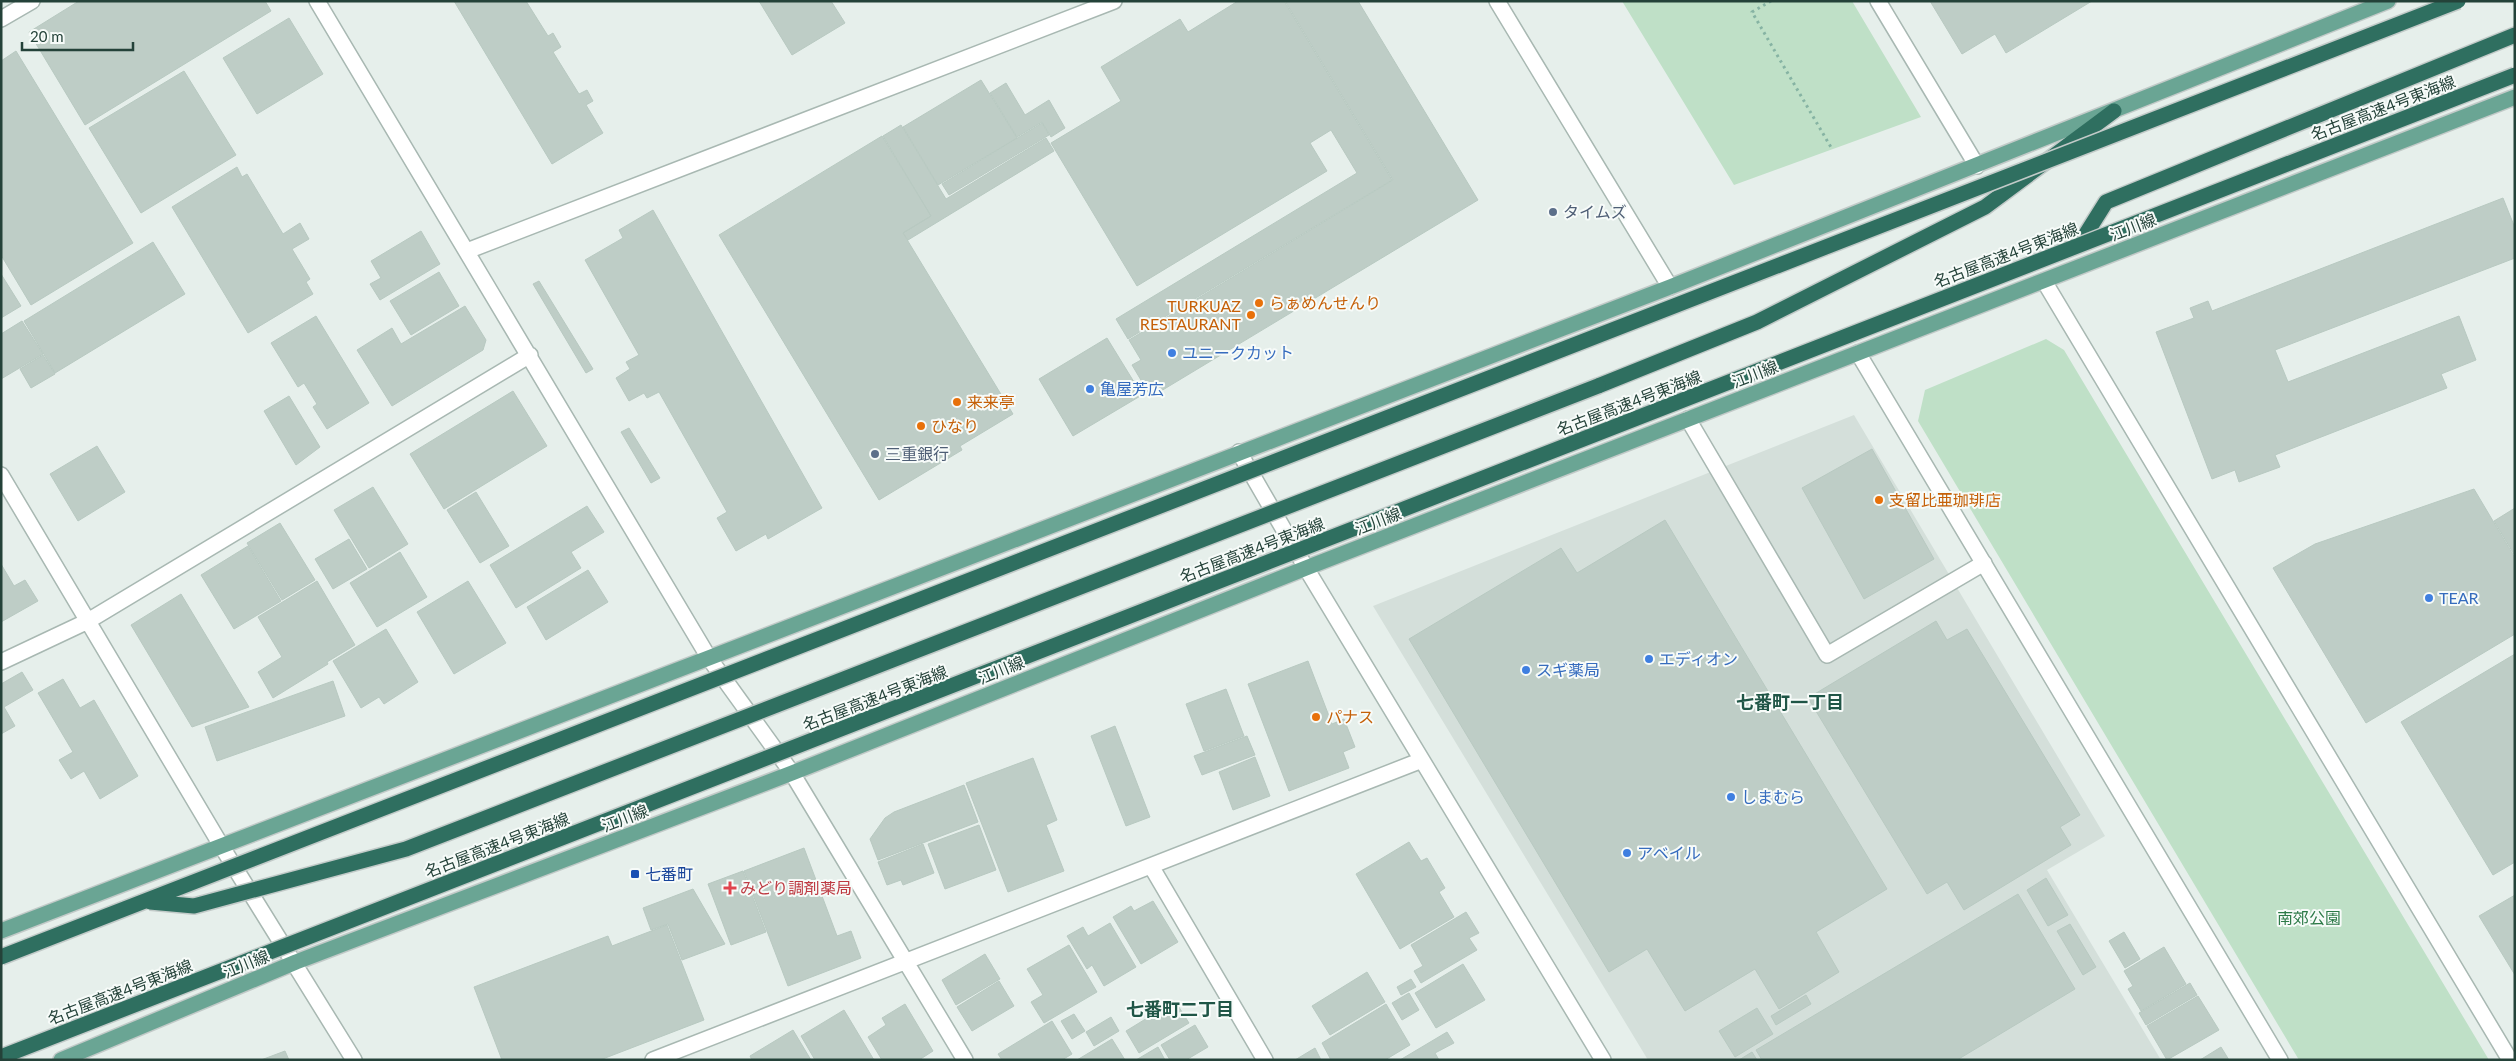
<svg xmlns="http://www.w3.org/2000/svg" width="2516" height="1061" font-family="Lato,'Noto Sans JP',sans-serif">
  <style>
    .built { fill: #d4dfda }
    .green { fill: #bfe0c7 }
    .building { fill: #becdc6; stroke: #b8c9c1 }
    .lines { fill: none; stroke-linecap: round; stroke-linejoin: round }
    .minor-casing { stroke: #a8b8b2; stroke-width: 18 }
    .major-casing { stroke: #c2cac8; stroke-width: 18 }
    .highway-casing { stroke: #c2cac8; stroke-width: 18 }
    .path { stroke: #86b3a3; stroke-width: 3; stroke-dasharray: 2.5 4; stroke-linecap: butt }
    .minor { stroke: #fff; stroke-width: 15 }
    .major { stroke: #6aa594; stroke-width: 15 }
    .highway { stroke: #2f6f60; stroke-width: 15 }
    .highway-bridge-casing { stroke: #c2cac8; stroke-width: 18; stroke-linecap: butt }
    .highway-bridge { stroke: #2f6f60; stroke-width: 15 }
    .service-dot { fill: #5c6f8a; stroke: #f7fbf9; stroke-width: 2 }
    .food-dot { fill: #e8710a; stroke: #f7fbf9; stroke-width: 2 }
    .shop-dot { fill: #3f7fe0; stroke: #f7fbf9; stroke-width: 2 }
    .transit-dot { fill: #1a4fb4; stroke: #f7fbf9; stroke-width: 2 }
    .health-dot { fill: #e0444e; stroke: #f7fbf9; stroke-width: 2 }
    .labels { text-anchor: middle; stroke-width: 4; stroke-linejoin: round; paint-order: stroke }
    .street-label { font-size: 16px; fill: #244239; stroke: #f7fbf9 }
    .service-label { font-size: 16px; fill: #4e5e75; stroke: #f7fbf9; text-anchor: start }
    .food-label { font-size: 16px; fill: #c56008; stroke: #f7fbf9; text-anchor: start }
    .shop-label { font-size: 16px; fill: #366cbe; stroke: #f7fbf9; text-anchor: start }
    .transit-label { font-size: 16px; fill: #164399; stroke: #f7fbf9; text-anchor: start }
    .health-label { font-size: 16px; fill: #be3a42; stroke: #f7fbf9; text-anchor: start }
    .park-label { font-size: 16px; fill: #2d7a48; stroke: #f7fbf9 }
    .neighbourhood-label { font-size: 18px; font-weight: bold; fill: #1f5546; stroke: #f7fbf9 }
  </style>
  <rect width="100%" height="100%" fill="#e6efeb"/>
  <path class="built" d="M1854 415 2105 836 2047 870 2161 1060H1648L1373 606Z"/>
  <path class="green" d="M1622 1H1852L1921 117 1734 185Z
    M2046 339 2064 350 2489 1060H2299L1918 421 1925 390Z"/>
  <path class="building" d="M79 1H265L271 11 85 125 29 32Z
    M454 1H526L548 36 553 33 561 47 553 52 579 94 587 90 593 101 586 105 603 133 552 164Z
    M759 1H831L845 23 792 55Z
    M1238 1H1284L1392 180 1128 339 1116 319 1357 173 1331 130 1310 143 1327 171 1137 286 1051 143 1121 101 1101 67 1180 19 1188 32Z
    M1285 1H1358L1478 200 1151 397 1132 365 1141 360 1129 340 1393 180Z
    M1930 1H2092L2006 53 1995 34 1962 54Z
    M289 18 323 74 257 114 223 58Z
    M16 51 133 243 31 305 1 255V61Z
    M184 71 236 155 141 213 89 128Z
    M981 80 1017 138 938 185 903 127Z
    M1006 83 1025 115 1049 100 1065 128 1051 137 1042 122 1017 137 990 93Z
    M1042 123 1049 135 949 195 942 184Z
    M901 125 946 199 1046 138 1054 151 908 240 903 233 931 216 883 136Z
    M882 136 931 216 903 233 1013 414 960 446 962 450 879 500 719 235Z
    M237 167 242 177 247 174 283 234 300 223 309 239 292 249 310 279 306 282 313 294 248 333 172 207Z
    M2503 198 2515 228V258L2275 350 2288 382 2459 316 2476 360 2441 374 2447 388 2275 455 2280 467 2239 482 2235 470 2212 479 2156 332 2194 318 2190 308 2208 301 2212 311Z
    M653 210 822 508 768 539 766 534 736 551 717 518 727 512 659 392 647 398 644 393 629 401 616 378 630 369 626 362 639 355 585 260 623 238 619 230Z
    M421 231 440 264 380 300 370 284 381 278 371 261Z
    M153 242 185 294 55 373 24 321Z
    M439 272 459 306 411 335 390 301Z
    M1 274 21 306 1 318Z
    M539 281 593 369 586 373 533 284Z
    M465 306 486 340 483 350 392 406 357 350 392 328 401 344Z
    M316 316 369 403 327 429 313 407 317 404 304 383 298 387 271 343Z
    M22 321 43 354 1 379V334Z
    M1107 338 1142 395 1073 436 1039 379Z
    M43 355 55 374 31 388 20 369Z
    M513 391 547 446 444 509 410 454Z
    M289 396 320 447 296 465 264 411Z
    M629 428 660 478 651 483 621 432Z
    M97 446 125 492 78 521 50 474Z
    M1872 449 1934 559 1864 599 1802 488Z
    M373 487 408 544 369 568 334 510Z
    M2474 489 2515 558V634L2366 723 2273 568 2315 544Z
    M476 492 509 546 480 563 447 510Z
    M587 506 604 532 571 552 581 568 516 608 490 565Z
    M2515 508V556L2494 521Z
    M1665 520 1887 889 1816 932 1839 972 1779 1009 1755 969 1685 1011 1647 949 1609 972 1409 639 1561 548 1577 573Z
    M280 523 315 580 282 600 247 543Z
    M349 539 367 569 333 589 315 559Z
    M248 546 281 601 234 629 201 575Z
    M400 552 427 597 377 627 350 583Z
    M1 564 14 586 25 580 38 601 1 622Z
    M588 570 608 602 546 640 527 607Z
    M317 581 355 645 327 662 328 664 273 698 258 672 282 657 258 617Z
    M468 581 506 643 454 674 417 612Z
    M181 594 249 707 192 727 131 625Z
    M1936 621 1947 640 1967 629 2080 815 2060 827 2071 845 1964 910 1947 882 1927 894 1808 698Z
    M386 629 418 682 384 704 379 697 361 708 333 661Z
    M2515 654V862L2493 875 2401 722Z
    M1308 661 1332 724 1344 719 1355 747 1343 752 1349 768 1289 791 1248 684Z
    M22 672 33 690 4 707 15 726 1 734V684Z
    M63 679 80 708 94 700 138 776 100 799 84 771 71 779 59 760 73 752 38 693Z
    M333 681 345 716 217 761 205 727Z
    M1226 689 1244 736 1204 751 1186 704Z
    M1115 726 1150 817 1126 826 1091 736Z
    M1247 736 1255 755 1202 775 1194 756Z
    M1255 757 1270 796 1233 810 1219 772Z
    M1033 758 1057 820 1046 825 1064 871 1008 892 966 783Z
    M964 785 978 822 878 860 870 839 885 818 894 812Z
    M979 825 996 870 945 889 928 844Z
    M1409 842 1421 861 1427 858 1445 888 1439 892 1454 917 1400 949 1356 874Z
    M923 844 934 873 903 885 901 880 887 885 878 862Z
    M804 848 837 936 851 931 861 958 788 986 744 871Z
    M743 871 766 932 731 945 708 884Z
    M2046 878 2068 915 2048 926 2027 890Z
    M693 889 725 944 682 960 668 924 651 930 643 908Z
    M2018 894 2075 989 1957 1060H1762L1756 1050Z
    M2515 895V975L2479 916Z
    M1153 901 1178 942 1141 964 1113 917 1131 906 1134 911Z
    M1466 912 1479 933 1469 938 1477 950 1421 983 1414 971 1423 966 1411 945Z
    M1110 923 1136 967 1104 986 1092 965 1087 969 1067 936 1083 927 1088 936Z
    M2070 924 2096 967 2083 975 2057 931Z
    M667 925 704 1020 600 1060H502L474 987 608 936 612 946Z
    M2124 932 2140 959 2125 968 2109 941Z
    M1069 945 1097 992 1044 1023 1031 1002 1043 995 1027 969Z
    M2164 947 2186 984 2141 1011 2128 989 2133 986 2124 971Z
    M985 954 1000 979 956 1005 942 980Z
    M1463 964 1485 1000 1436 1028 1415 993Z
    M1367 972 1385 1002 1330 1035 1312 1006Z
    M1411 979 1416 987 1401 995 1397 987Z
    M999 981 1014 1006 972 1031 957 1007Z
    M2190 983 2197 995 2146 1025 2139 1013Z
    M1409 993 1419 1010 1402 1020 1392 1003Z
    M1806 995 1811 1004 1776 1025 1771 1016Z
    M2198 996 2219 1030 2167 1060 2147 1026Z
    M1175 1001 1189 1023 1139 1053 1126 1031Z
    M905 1004 933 1051 919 1060H882L868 1037 886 1025 882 1018Z
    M1386 1004 1410 1045 1385 1060H1331L1322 1043Z
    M1757 1008 1773 1034 1735 1057 1719 1031Z
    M844 1010 874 1060H815L801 1036Z
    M1074 1014 1085 1031 1072 1039 1061 1021Z
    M1111 1017 1119 1031 1094 1046 1086 1032Z
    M1052 1021 1072 1054 1062 1060H1002L998 1054Z
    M1195 1025 1208 1047 1186 1060H1170L1161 1045Z
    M793 1030 811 1060H752L750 1056Z
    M1447 1032 1454 1043 1435 1053 1439 1060H1400Z
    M1112 1039 1125 1060H1077Z
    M1158 1047 1165 1060H1136Z
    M2221 1047 2229 1060H2200Z
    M1315 1048 1321 1060H1295Z
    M285 1051 289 1060H261Z
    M1752 1052 1757 1060H1739Z"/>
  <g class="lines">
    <g class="minor-casing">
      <path id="minor" d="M317 1 709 658 792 773 965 1060
        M1497 1 1670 287
        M1878 1 1977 166
        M1 19 32 1
        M467 251 1114 1
        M2044 281 2510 1060
        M1858 353 2280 1060
        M1688 419 1827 655 1984 563
        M1239 452 1306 568 1603 1060
        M1 475 222 847 354 1060
        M1 662 88 621 530 355
        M1151 866 1265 1060
        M653 1060 1422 760"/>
    </g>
    <g class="major-casing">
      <path id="major" d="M1 931 1670 287 2388 1
        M61 1060 296 962 792 773 1306 568 2515 97"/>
    </g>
    <g class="highway-casing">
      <path id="highway" d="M2079 245 2106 202 2515 35
        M1598 386 1757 322 1985 207 2114 111"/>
    </g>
    <path class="path" d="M1771 1 1752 12 1832 149"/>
    <use href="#minor" class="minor"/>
    <use href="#major" class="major"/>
    <use href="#highway" class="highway"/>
    <g class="highway-bridge-casing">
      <path id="highway-bridge" d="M150 902 194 906 406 849 1598 386
        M1 957 2458 1
        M1 1057 2515 75"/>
    </g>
    <use href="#highway-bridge" class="highway-bridge"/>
  </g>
  <g class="service-dot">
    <circle cx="1553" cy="212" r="5"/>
    <circle cx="875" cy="454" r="5"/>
  </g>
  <g class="food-dot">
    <circle cx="1259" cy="303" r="5"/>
    <circle cx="1251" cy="315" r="5"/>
    <circle cx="957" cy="402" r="5"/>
    <circle cx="921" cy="426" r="5"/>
    <circle cx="1879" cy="500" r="5"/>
    <circle cx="1316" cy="717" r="5"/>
  </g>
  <g class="shop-dot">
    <circle cx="1172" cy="353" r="5"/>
    <circle cx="1090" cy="389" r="5"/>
    <circle cx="2429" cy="598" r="5"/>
    <circle cx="1649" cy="659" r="5"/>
    <circle cx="1526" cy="670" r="5"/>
    <circle cx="1731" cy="797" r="5"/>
    <circle cx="1627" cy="853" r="5"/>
  </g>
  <rect class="transit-dot" x="630" y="869" width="10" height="10" rx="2.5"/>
  <path class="health-dot" d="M727.5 880.5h5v5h5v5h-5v5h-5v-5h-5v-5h5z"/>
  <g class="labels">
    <g class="street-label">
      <text transform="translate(2383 108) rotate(-21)" y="6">名古屋高速4号東海線</text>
      <text transform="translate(2133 227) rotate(-21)" y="6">江川線</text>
      <text transform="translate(2006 255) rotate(-21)" y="6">名古屋高速4号東海線</text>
      <text transform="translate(1755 374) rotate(-21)" y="6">江川線</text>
      <text transform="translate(1629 403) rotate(-21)" y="6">名古屋高速4号東海線</text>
      <text transform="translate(1378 521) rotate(-21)" y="6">江川線</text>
      <text transform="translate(1252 550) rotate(-21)" y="6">名古屋高速4号東海線</text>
      <text transform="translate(1001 670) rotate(-22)" y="6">江川線</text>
      <text transform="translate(875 698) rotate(-21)" y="6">名古屋高速4号東海線</text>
      <text transform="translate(625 818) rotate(-21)" y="6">江川線</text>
      <text transform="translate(497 845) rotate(-21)" y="6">名古屋高速4号東海線</text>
      <text transform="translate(246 964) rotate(-22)" y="6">江川線</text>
      <text transform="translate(120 992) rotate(-21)" y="6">名古屋高速4号東海線</text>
    </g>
    <g class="service-label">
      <text x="1563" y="218">タイムズ</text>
      <text x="885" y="460">三重銀行</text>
    </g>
    <g class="food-label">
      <text x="1269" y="309">らぁめんせんり</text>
      <text x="1241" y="312" text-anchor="end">TURKUAZ<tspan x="1241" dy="18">RESTAURANT</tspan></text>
      <text x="967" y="408">来来亭</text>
      <text x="931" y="432">ひなり</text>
      <text x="1889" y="506">支留比亜珈琲店</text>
      <text x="1326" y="723">パナス</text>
    </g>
    <g class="shop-label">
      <text x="1182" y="359">ユニークカット</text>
      <text x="1100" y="395">亀屋芳広</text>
      <text x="2439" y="604">TEAR</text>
      <text x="1659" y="665">エディオン</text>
      <text x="1536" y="676">スギ薬局</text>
      <text x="1741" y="803">しまむら</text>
      <text x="1637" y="859">アベイル</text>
    </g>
    <g class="transit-label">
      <text x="645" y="880">七番町</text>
    </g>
    <g class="health-label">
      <text x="740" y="894">みどり調剤薬局</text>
    </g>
    <g class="park-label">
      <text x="2309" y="924">南郊公園</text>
    </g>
    <g class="neighbourhood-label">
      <text x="1790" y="709">七番町一丁目</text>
      <text x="1180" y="1016">七番町二丁目</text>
    </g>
  </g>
  <rect width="2516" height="1061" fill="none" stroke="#244239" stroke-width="5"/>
  <path d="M22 42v8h111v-8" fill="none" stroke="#244239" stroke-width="2.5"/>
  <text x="30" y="42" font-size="15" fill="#244239" stroke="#f7fbf9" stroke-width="4" paint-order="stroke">20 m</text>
</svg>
